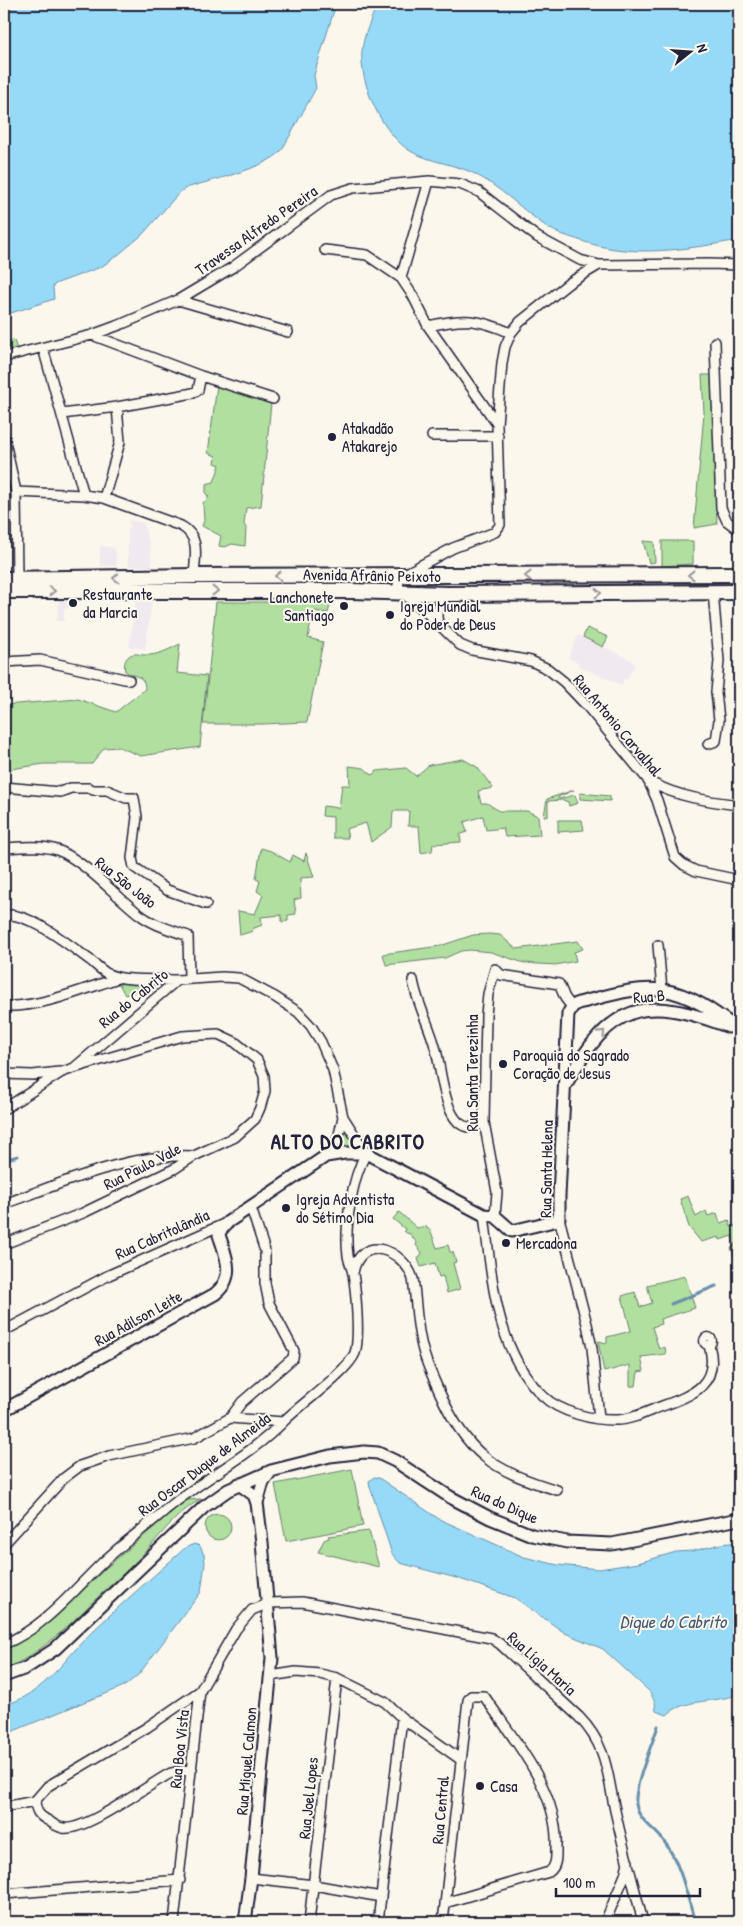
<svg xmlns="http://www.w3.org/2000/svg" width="743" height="1926" font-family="'Patrick Hand',sans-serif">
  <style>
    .built { fill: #f1e9f0 }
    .green { fill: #b0df9f; stroke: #69806d }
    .water { fill: #96daf8; stroke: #6890ac }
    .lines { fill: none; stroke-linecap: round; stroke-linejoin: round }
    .stream { stroke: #6890ac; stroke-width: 3 }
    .minor-casing { stroke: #22223b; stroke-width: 12 }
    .tertiary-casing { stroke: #22223b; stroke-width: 15 }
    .primary-casing { stroke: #22223b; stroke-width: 18 }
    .minor { stroke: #fbf7ec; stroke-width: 9 }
    .tertiary { stroke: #fbf7ec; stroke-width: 11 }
    .primary { stroke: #fbf7ec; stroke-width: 14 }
    .oneway { stroke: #99979c }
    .poi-dot { fill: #22223b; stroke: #fbf7ec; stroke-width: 2 }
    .labels { text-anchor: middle; stroke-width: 4; stroke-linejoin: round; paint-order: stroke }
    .street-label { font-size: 16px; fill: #22223b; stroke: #fbf7ec }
    .poi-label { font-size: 16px; fill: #22223b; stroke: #fbf7ec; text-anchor: start }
    .water-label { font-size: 18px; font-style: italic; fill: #455974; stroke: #fbf7ec }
    .district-label { font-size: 21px; font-weight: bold; letter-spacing: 1px; fill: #22223b; stroke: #fbf7ec }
  </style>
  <rect width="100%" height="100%" fill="#fbf7ec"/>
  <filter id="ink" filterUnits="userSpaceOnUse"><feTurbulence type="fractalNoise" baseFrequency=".02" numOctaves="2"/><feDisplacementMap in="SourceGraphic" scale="10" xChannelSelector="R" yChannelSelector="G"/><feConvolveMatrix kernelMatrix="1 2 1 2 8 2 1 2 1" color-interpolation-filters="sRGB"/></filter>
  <g filter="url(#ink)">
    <path class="built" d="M129 520 144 523 148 541 150 542 152 566H128V528H130Z
      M100 546 115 548 117 566H100Z
      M59 599H70L69 608 64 609V621H57Z
      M136 600H152L145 649 129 647Z
      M578 635 632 660 631 662 635 664 627 680 624 678 622 685 578 666 579 663 568 658Z"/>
    <path class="green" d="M14 340 17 350 4 353V341Z
      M702 375H712L717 524 694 528 704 413Z
      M217 385 271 403 261 506 246 508 244 524 246 528 245 546 232 544 225 547 219 546 221 536 202 526 204 521 203 503 209 497 206 494V484L214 482 220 465 215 463 216 456 208 453Z
      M643 541 654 542 655 562 649 563Z
      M662 541H693V564L662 566Z
      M216 602H331L328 613 313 611 308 638 323 642 307 722 263 724H203Z
      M587 628 608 637 603 647 583 637Z
      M180 644 177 673 207 676 200 747 141 756 119 747 104 748 92 764H44L4 770V705L78 699 116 712 145 689C145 674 134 678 125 671 124 666 124 660 129 656 134 652 140 655 145 655 157 656 170 649 180 644Z
      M463 759 477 767 493 788 478 791 481 803H487L499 811H527L538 816 540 835 505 837 503 828 486 830 483 816 464 822 467 832 460 835 461 842 433 844 432 851 421 853 419 826H408L409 811H393L392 827 371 842 366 823 346 829 348 838H333V817L322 816 323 806 339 808 342 785H350L349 766 364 768 372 775 377 771 406 768 416 776 429 765Z
      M574 790 558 797 559 799 575 795 578 803 569 806 568 802 563 800 548 801V817L544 816 547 799Z
      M580 793 610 796V801L580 799Z
      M558 820H582L584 830 558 832Z
      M261 848 271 851 290 862 293 855 304 861 306 853 314 877 300 878 301 898 294 900 296 914 288 915V921L282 922 281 915 261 917 262 925 252 929 253 931 240 935 238 911 255 914 263 895 257 891 260 881 256 879Z
      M489 934 500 935 516 949 578 941 583 949 574 952 576 961 555 965 524 963 491 952 470 950 461 951 445 958 386 965 383 954 440 946 473 935Z
      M141 981 143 989 125 995 119 984Z
      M345 1128 360 1150 335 1152 342 1140Z
      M688 1196 696 1217 706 1211 708 1216 717 1213 720 1223 729 1220 731 1227 739 1224V1272L731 1248 735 1246 732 1236 720 1240 719 1237 701 1242 689 1227 680 1199Z
      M399 1212 417 1228 426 1226 427 1229H430L437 1248 448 1245 450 1252H453L456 1262 453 1263 460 1289 447 1293 443 1276 439 1277 435 1263 421 1267 418 1259 422 1253 416 1245 417 1243 409 1233 408 1234 404 1231 405 1229 393 1219Z
      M685 1276 695 1308 660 1319 661 1324 652 1327 659 1349 665 1347 666 1354 641 1357 644 1371 638 1372 636 1386H630V1365L604 1372 598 1341 607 1343V1337L631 1331 622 1296 635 1292 640 1307 652 1303 647 1285Z
      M352 1469 363 1526 286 1541 275 1484Z
      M201 1499C180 1511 165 1529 149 1548 134 1564 118 1579 102 1593 73 1621 47 1649 10 1667L4 1650 24 1640 58 1614 107 1567 186 1500Z
      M205 1527a13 13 0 1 1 26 0a13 13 0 1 1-26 0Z
      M369 1531 379 1567 318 1552 324 1540 329 1538 328 1536Z"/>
    <path class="water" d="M4 4H336L314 75 316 88 282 150C266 169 211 180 186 188L179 193 142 235 118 255 101 267 55 284 53 287 54 299 5 315Z
      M377 4H739V240C687 249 633 259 582 241 570 237 558 234 547 227 522 210 501 187 473 173 454 164 431 162 412 152 383 136 359 84 362 51 363 36 372 18 377 4Z
      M374 1477 379 1478 439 1519 524 1557 558 1565 599 1569 638 1563 676 1552 693 1551 721 1544 739 1542V1694C717 1703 684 1698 667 1715L656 1711 655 1702 650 1692 603 1649 565 1633 515 1598 460 1579 400 1563 392 1554 370 1487 369 1481Z
      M194 1544 200 1546 204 1555 205 1563 201 1592 139 1674 126 1685 108 1693 84 1702 4 1735V1705C45 1695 65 1657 94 1630 123 1602 155 1575 185 1548Z"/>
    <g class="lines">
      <path class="stream" d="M4 1160 18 1156
        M671 1304 716 1286
        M658 1726C652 1745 634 1785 636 1804 638 1820 654 1828 663 1840 681 1863 687 1896 695 1922"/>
      <g class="minor-casing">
        <path id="minor" d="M325 250 367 255 401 278 413 296 428 326 497 424
          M739 265 709 264 599 265 569 283 520 322 511 333 505 347 502 363 497 424 500 525 495 532 453 548 401 576 398 585 401 592 425 611 460 645 472 650 531 661 548 669 564 682 586 705 648 780 657 800 675 857 684 865 696 871 739 880
          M401 278 429 181
          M178 300 288 332
          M428 326C464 318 477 318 511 333
          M92 335 201 376 273 399
          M715 342 721 508 727 521 739 530
          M43 348 84 495
          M4 357 92 335 122 324 178 300 233 267 331 195 353 188 429 181 460 184 479 192 537 237 580 260 599 265
          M62 414 117 407 193 393 198 390 201 376
          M432 436H498
          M4 437 16 492 17 579
          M16 492 84 495 104 498 181 526C201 537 195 557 194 576
          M104 498 120 442 117 407
          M438 623C435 610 439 603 448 594
          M4 662 40 660 129 680
          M708 744 716 741 719 720 716 692 719 661 713 592
          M648 781C677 797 707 801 739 805
          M4 787 60 792 71 788H89L93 790H107L126 798H134L137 817 132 858 134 867 167 890 206 904
          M4 848C21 847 41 845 57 850 81 858 118 898 139 914 153 925 172 930 188 936L189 979
          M4 915C28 911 70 946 90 960 96 965 102 971 108 974 126 982 157 979 177 980
          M658 945 662 990
          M413 980C417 1004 430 1026 436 1050 442 1071 445 1147 484 1122
          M4 1006C40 1008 84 989 118 978
          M4 1074 33 1075 59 1072
          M4 1109 62 1072 74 1068 177 980 222 977 239 978 275 997 298 1012 311 1026 321 1042 333 1070 343 1117 338 1139 326 1156
          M4 1204C66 1182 127 1153 194 1156
          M484 1215C492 1277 495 1350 543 1396 559 1412 595 1421 617 1420 630 1420 645 1413 657 1408 689 1396 721 1387 709 1345
          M495 1216 497 1192 484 1122 486 1015 488 994 495 969 501 975 559 984 565 998 572 1007
          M559 1218 587 1324 592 1348 599 1418
          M4 1244 83 1213 174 1169 194 1156 235 1137 255 1119 260 1108 265 1091 264 1076 257 1060 235 1042 218 1034 182 1036 74 1068
          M353 1273C360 1233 404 1249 413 1279 416 1298 416 1318 420 1337 423 1356 431 1373 439 1391 466 1453 493 1471 557 1490
          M4 1331 109 1275 226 1223
          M704.5 1341a3.5 3.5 0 1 1 7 0a3.5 3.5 0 1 1-7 0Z
          M230 1418 283 1422
          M4 1544 64 1478 80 1466 109 1456 194 1438 230 1418 242 1402 293 1358 294 1351 269 1303 265 1283V1251L251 1208
          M4 1644C44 1628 72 1592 102 1563 121 1545 143 1529 163 1512 202 1479 249 1457 284 1421 300 1405 348 1371 355 1353 360 1338 356 1291 353 1274 352 1268 349 1262 348 1256 344 1226 352 1179 366 1153L343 1117
          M270 1676 296 1672 320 1674 337 1678 385 1702 402 1718 460 1759
          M35 1801 48 1786 146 1728 200 1691
          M35 1801C36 1812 39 1816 49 1821 53 1824 58 1827 63 1828 85 1832 148 1785 169 1774 176 1771 185 1771 192 1769
          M4 1807 35 1801
          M251 1878 314 1885 381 1897
          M4 1894 180 1880
          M174 1922 200 1691 236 1629 252 1610 269 1603 302 1602 491 1638 500 1644 579 1717C609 1748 607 1776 616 1815 624 1851 634 1886 643 1922
          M309 1922 337 1678
          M378 1922 402 1718
          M443 1922 468 1700 471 1696H484C514 1740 559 1791 556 1847 556 1857 557 1866 549 1872L445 1903
          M605 1922 625 1875 628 1862"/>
      </g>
      <g class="tertiary-casing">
        <path id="tertiary" d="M566 1084C611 1003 644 994 729 1027
          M4 1410 215 1294C236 1277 226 1256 219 1235L220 1231 228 1222 326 1156 345 1153H366L484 1215 495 1216 512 1231 558 1220 559 1218V1196L568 1014 572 1007 578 1003C605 997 634 986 662 990 691 994 716 1013 739 1030
          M239 1484 254 1495 257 1503 262 1542 272 1658 251 1878 245 1922
          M257 1503 263 1482 271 1471
          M4 1676 26 1668 55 1649 204 1507 228 1490 271 1471 330 1456 364 1452 378 1453 395 1461 450 1497 490 1518 532 1535 567 1542 612 1544 739 1519"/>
      </g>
      <g class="primary-casing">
        <path id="primary" d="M4 579 194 576 739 574
          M4 591H352L448 594 739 592"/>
      </g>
      <use href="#minor" class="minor"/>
      <use href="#tertiary" class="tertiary"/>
      <use href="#primary" class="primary"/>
    </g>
    <defs><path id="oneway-chevron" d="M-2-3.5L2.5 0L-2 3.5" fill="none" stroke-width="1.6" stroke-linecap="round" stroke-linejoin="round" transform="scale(1.25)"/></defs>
    <g class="oneway">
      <use href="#oneway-chevron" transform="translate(691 575) rotate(180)"/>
      <use href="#oneway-chevron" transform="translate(278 576) rotate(180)"/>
      <use href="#oneway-chevron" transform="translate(528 576) rotate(180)"/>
      <use href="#oneway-chevron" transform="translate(116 578) rotate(179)"/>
      <use href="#oneway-chevron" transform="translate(52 591)"/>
      <use href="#oneway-chevron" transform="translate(215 591)"/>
      <use href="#oneway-chevron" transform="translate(598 593)"/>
      <use href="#oneway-chevron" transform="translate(602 1033) rotate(-47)"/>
    </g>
  </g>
  <g class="poi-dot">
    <circle cx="332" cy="437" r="5"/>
    <circle cx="73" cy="603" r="5"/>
    <circle cx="344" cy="606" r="5"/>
    <circle cx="390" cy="615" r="5"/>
    <circle cx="503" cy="1064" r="5"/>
    <circle cx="286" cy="1208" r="5"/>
    <circle cx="506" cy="1243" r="5"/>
    <circle cx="480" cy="1786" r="5"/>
  </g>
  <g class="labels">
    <g class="street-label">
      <text transform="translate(256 230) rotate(-35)" y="6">Travessa Alfredo Pereira</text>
      <text transform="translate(372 575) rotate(1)" y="6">Avenida Afrânio Peixoto</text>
      <text transform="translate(618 725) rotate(50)" y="6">Rua Antonio Carvalhal</text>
      <text transform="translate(126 882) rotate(38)" y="6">Rua São João</text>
      <text transform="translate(649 996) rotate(-5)" y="6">Rua B</text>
      <text transform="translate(133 998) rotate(-39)" y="6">Rua do Cabrito</text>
      <text transform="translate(472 1073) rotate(-90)" y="6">Rua Santa Terezinha</text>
      <text transform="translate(142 1166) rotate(-27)" y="6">Rua Paulo Vale</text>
      <text transform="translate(546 1169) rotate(-89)" y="6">Rua Santa Helena</text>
      <text transform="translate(162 1234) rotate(-24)" y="6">Rua Cabritolândia</text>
      <text transform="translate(138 1318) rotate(-29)" y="6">Rua Adilson Leite</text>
      <text transform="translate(204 1464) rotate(-37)" y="6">Rua Oscar Duque de Almeida</text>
      <text transform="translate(505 1504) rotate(24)" y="6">Rua do Dique</text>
      <text transform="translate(542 1663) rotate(42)" y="6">Rua Lígia Maria</text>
      <text transform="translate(179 1749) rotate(-84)" y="6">Rua Boa Vista</text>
      <text transform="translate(246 1761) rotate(-85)" y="6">Rua Miguel Calmon</text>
      <text transform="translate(308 1798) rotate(-84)" y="6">Rua Joel Lopes</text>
      <text transform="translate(440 1810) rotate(-85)" y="6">Rua Central</text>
    </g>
    <g class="poi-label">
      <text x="342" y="434">Atakadão<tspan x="342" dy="18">Atakarejo</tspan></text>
      <text x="83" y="600">Restaurante<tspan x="83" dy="18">da Marcia</tspan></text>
      <text x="334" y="603" text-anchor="end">Lanchonete<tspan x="334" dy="18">Santiago</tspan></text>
      <text x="400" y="612">Igreja Mundial<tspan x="400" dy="18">do Poder de Deus</tspan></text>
      <text x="513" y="1061">Paroquia do Sagrado<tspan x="513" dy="18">Coração de Jesus</tspan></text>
      <text x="296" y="1205">Igreja Adventista<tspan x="296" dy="18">do Sétimo Dia</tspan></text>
      <text x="516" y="1249">Mercadona</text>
      <text x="490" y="1792">Casa</text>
    </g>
    <g class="water-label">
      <text x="673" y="1628">Dique do Cabrito</text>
    </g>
    <g class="district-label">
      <text x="348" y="1149">ALTO DO CABRITO</text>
    </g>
  </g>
  <rect width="743" height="1926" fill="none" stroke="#fbf7ec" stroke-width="20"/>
  <rect x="10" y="10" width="723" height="1906" fill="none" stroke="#22223b" stroke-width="2" filter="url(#ink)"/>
  <g transform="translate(690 52) rotate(73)" stroke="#fbf7ec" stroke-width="4" paint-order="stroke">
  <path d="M0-4L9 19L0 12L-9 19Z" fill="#22223b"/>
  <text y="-8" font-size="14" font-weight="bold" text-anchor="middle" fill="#22223b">N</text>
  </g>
  <path d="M556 1888v8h144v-8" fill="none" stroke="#22223b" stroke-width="2.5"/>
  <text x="563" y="1888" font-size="15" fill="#22223b" stroke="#fbf7ec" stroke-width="4" paint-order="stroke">100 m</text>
</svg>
